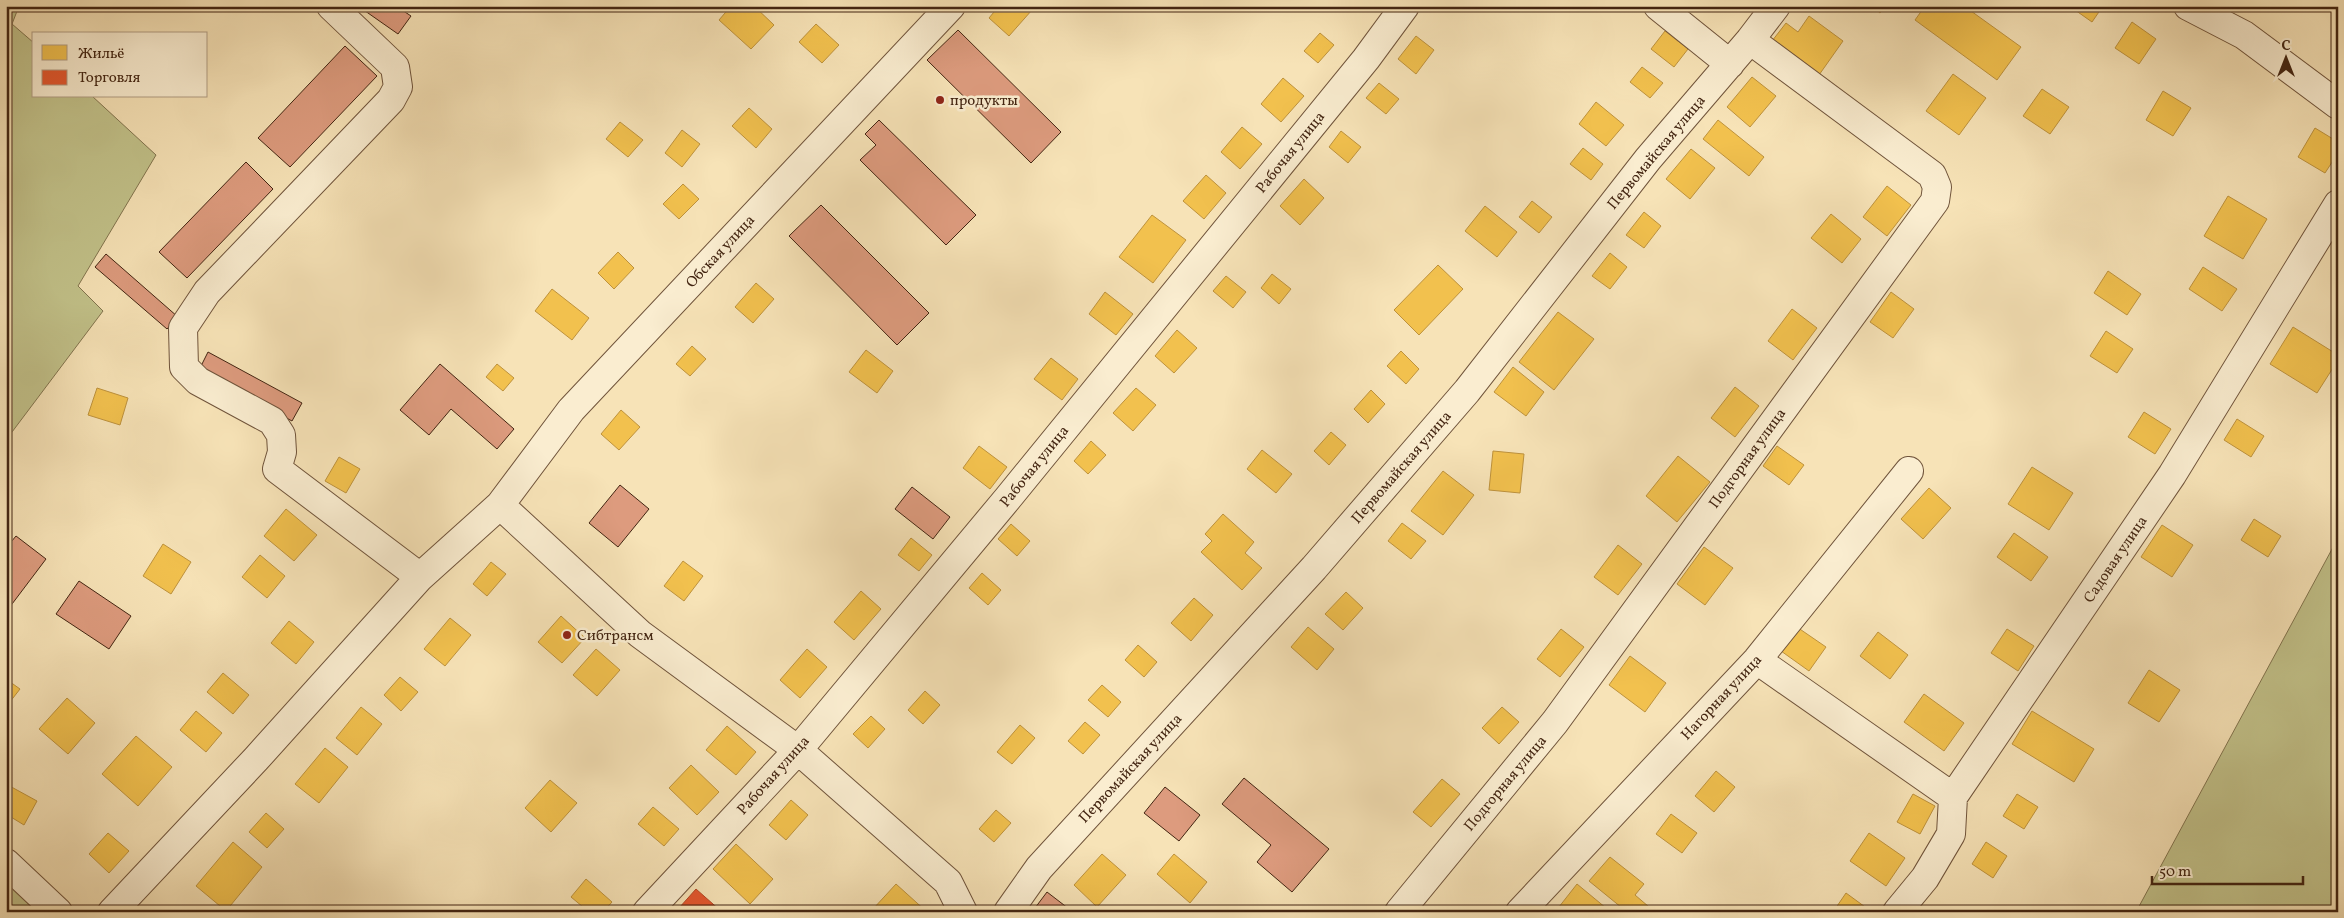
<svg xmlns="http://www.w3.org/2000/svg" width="2344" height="918" font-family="Vollkorn,serif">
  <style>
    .green { fill: #c2c28a; stroke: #82744e }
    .homes { fill: #f2c14e; stroke: #be923c }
    .shops { fill: #e4572e; stroke: #b44826 }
    .building { fill: #dd9b7e; stroke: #432512 }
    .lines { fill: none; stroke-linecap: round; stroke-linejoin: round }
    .minor-casing { stroke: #70543b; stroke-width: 30 }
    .minor { stroke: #faedd0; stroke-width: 28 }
    .poi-dot { fill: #8f2418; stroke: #faedd0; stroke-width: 2 }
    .labels { text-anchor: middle; stroke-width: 5; stroke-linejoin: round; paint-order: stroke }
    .poi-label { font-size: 15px; fill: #432512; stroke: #faedd0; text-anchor: start }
    .street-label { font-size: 15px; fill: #432512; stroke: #faedd0 }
  </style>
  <rect width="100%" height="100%" fill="#f7e3b7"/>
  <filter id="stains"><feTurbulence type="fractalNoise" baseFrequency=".004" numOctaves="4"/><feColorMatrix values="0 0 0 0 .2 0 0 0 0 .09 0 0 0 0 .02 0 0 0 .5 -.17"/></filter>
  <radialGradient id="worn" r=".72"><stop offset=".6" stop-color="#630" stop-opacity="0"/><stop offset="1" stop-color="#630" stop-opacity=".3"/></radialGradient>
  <path class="green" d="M6 6H19L12 24 34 43V96H92L156 155 78 286 103 311 6 440Z
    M2338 538V912H2136Z
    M6 882 39 912H6Z"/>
  <path class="homes" d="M731 6H754L774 25 751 49 719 20Z
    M999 6H1028L1032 10 1009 36 989 18Z
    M1872 6H1885L1880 13Z
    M1925 6H1964L2021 47 1997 80 1915 20Z
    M2077 6H2103L2092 22 2075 10Z
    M1809 16 1843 41 1819 75 1772 41 1786 23 1798 32Z
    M2132 22 2156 39 2139 64 2115 48Z
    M816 24 839 45 822 63 799 42Z
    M1665 31 1688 49 1674 67 1651 49Z
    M1320 33 1334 45 1318 63 1304 51Z
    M1416 36 1434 50 1416 74 1398 59Z
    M1642 67 1663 83 1650 98 1630 82Z
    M1953 74 1986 98 1959 135 1926 111Z
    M1752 77 1776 96 1750 127 1727 107Z
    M1283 78 1304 96 1281 122 1261 104Z
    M1379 83 1399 99 1386 114 1366 98Z
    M2042 89 2069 107 2050 134 2023 116Z
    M2163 91 2191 108 2173 136 2146 120Z
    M1596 102 1624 125 1606 146 1579 124Z
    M749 108 772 129 756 148 732 126Z
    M1718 120 1764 157 1749 176 1703 139Z
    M620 122 643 140 628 157 606 139Z
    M1242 127 1262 144 1240 169 1221 152Z
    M2315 128 2338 142V153L2325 173 2298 157Z
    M682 130 700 144 682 167 665 153Z
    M1341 131 1361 147 1348 163 1329 147Z
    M1583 148 1603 164 1591 180 1570 164Z
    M1691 149 1715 168 1690 199 1666 179Z
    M1206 175 1226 193 1204 219 1183 201Z
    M1304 179 1324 198 1300 225 1280 206Z
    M683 184 699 199 679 219 663 204Z
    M1887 186 1911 205 1887 236 1863 217Z
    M2228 196 2267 219 2243 259 2204 236Z
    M1532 201 1552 217 1539 233 1519 217Z
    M1485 206 1517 232 1497 257 1465 231Z
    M1644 212 1661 226 1644 248 1626 235Z
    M1831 214 1861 239 1842 263 1811 238Z
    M1152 215 1186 240 1153 283 1119 257Z
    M618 252 634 268 614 289 598 273Z
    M1610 253 1627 267 1610 289 1592 276Z
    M1438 265 1463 289 1419 335 1394 310Z
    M2203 267 2237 289 2222 311 2189 289Z
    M2108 271 2141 294 2127 315 2094 293Z
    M1272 274 1291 289 1279 304 1261 288Z
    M1226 276 1246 292 1233 308 1213 291Z
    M756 283 774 299 753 323 735 307Z
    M552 289 589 318 572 340 535 311Z
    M1105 292 1133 314 1116 335 1089 314Z
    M1891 292 1914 309 1893 338 1870 322Z
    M1792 309 1817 328 1793 360 1768 341Z
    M1558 312 1594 339 1554 390 1519 362Z
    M2293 327 2338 355V360L2317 393 2270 364Z
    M1177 330 1197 348 1174 373 1155 356Z
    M2106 331 2133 349 2117 373 2090 356Z
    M692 346 706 359 690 376 676 364Z
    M866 350 893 371 877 393 849 372Z
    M1401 351 1419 369 1406 384 1387 366Z
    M1051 358 1078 379 1062 400 1034 379Z
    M497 364 514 378 503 391 486 377Z
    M1513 367 1544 392 1526 416 1494 392Z
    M1735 387 1759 406 1735 437 1711 418Z
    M97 388 128 398 120 425 88 415Z
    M1136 388 1156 405 1133 431 1113 413Z
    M1371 390 1385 404 1368 423 1354 409Z
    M621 410 640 427 619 450 601 434Z
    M2144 412 2171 429 2155 454 2128 437Z
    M2237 419 2264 436 2251 457 2224 440Z
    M1331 432 1346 445 1329 465 1314 451Z
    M1091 441 1106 455 1088 474 1074 461Z
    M979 446 1007 467 990 489 963 468Z
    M1777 446 1804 465 1789 485 1763 466Z
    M1262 450 1292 474 1276 493 1247 469Z
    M1493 451 1524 454 1520 493 1489 490Z
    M1678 456 1710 482 1677 522 1646 496Z
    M339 457 360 469 346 493 325 481Z
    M2032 467 2073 493 2049 530 2008 504Z
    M1443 471 1474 495 1443 535 1411 511Z
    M1929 488 1951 508 1923 539 1901 519Z
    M286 509 317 535 294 561 264 536Z
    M1223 514 1254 542 1245 553 1262 568 1242 590 1201 552 1212 541 1205 534Z
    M2254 519 2281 536 2268 557 2241 540Z
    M1402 523 1426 541 1411 559 1388 541Z
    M1011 524 1030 541 1017 556 998 539Z
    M2162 525 2193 545 2172 577 2141 557Z
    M2014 533 2048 557 2031 581 1997 557Z
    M911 538 932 555 919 571 898 555Z
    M163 544 191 562 171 594 143 576Z
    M1618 545 1642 564 1618 595 1594 577Z
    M1704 547 1733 568 1705 605 1677 584Z
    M260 555 285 576 267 598 242 577Z
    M683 561 703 576 684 601 664 586Z
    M491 562 506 574 487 596 473 584Z
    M982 573 1001 590 988 605 969 588Z
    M861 591 881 609 854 640 834 622Z
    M1346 592 1363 608 1343 630 1325 614Z
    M1194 598 1213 615 1191 641 1171 623Z
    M561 616 585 638 562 663 538 642Z
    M450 618 471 635 445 666 424 649Z
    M289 621 314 642 296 664 271 643Z
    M1791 623 1826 647 1809 671 1774 646Z
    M1308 627 1334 649 1317 670 1291 647Z
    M1561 629 1584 647 1560 677 1537 659Z
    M2007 629 2034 646 2018 671 1991 653Z
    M1878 632 1908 655 1890 679 1860 656Z
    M1138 645 1157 662 1144 677 1125 660Z
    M596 649 620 670 597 696 573 675Z
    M807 649 827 667 800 698 780 680Z
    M1630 656 1666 683 1645 712 1609 685Z
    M2149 670 2180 690 2159 722 2128 703Z
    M223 673 249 695 233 714 207 692Z
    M400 677 418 692 401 711 384 695Z
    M6 679 20 689 6 707Z
    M1102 685 1121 702 1108 717 1088 700Z
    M925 691 940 705 923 724 908 710Z
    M1924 694 1964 723 1944 751 1904 722Z
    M67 698 95 723 68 754 39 729Z
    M361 707 382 724 357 755 336 738Z
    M1502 707 1519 722 1499 744 1482 728Z
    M196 711 222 733 206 752 180 730Z
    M2032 711 2094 749 2074 782 2012 744Z
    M871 716 885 729 868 748 853 734Z
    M1085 722 1100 735 1083 754 1068 741Z
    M1020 725 1035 738 1012 764 997 752Z
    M727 726 756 752 736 775 706 750Z
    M136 736 172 767 138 806 102 774Z
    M325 748 348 767 319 803 295 784Z
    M691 765 719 792 697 815 669 788Z
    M1716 771 1735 787 1714 812 1695 796Z
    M1442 779 1460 794 1431 827 1413 812Z
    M550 780 577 803 551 832 525 808Z
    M6 784 37 801 24 825 6 814Z
    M1913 794 1935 806 1920 834 1897 822Z
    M2017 794 2038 807 2024 829 2003 816Z
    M791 800 808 815 786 840 769 825Z
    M653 807 679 829 664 846 638 824Z
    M996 810 1011 823 994 842 979 829Z
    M266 813 284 829 267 848 249 832Z
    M1671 814 1697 833 1682 853 1656 834Z
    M108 833 129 851 109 873 89 854Z
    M1869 833 1905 858 1886 886 1850 861Z
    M233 842 262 867 226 911 196 886Z
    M1986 842 2007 856 1993 878 1972 864Z
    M736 844 773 879 750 904 713 869Z
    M1102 854 1126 875 1097 907 1074 885Z
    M1174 854 1207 882 1190 903 1157 874Z
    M1610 857 1644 884 1635 895 1655 912H1627L1589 881Z
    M586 879 612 902 603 912H589L571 897Z
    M896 884 927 912H876L873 909Z
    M1577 884 1606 908 1603 912H1555Z
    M1846 893 1872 912H1833Z"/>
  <path class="shops" d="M696 889 722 912H684L679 908Z"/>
  <path class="building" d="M358 6H396L411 16 398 34Z
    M958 30 1061 132 1031 163 927 60Z
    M345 46 377 76 290 167 258 138Z
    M879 120 976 215 946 245 860 160 876 145 865 134Z
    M246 162 273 189 187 278 159 252Z
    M821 205 929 313 897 345 789 236Z
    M106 254 178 317 167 329 95 267Z
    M208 352 302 403 292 421 199 370Z
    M440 364 514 429 497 449 451 409 429 435 400 410Z
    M620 485 649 509 618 547 589 523Z
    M912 487 950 517 933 539 895 509Z
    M16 536 46 559 6 612V548Z
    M79 581 131 616 109 649 56 614Z
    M1244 778 1329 849 1292 892 1257 862 1271 845 1222 804Z
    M1165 787 1200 815 1179 841 1144 813Z
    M1047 892 1073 912H1032Z"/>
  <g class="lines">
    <g class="minor-casing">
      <path id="minor" d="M331 6 395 67 398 87 391 100 207 292 183 328 184 367 198 381 272 421 281 435 282 452 277 469 420 577
        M1658 6 1730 64
        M2188 6 2244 35 2338 105
        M500 505 640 634 798 750 948 882 963 912
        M1757 660 1953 797
        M6 863 58 912
        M112 912 256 759 420 577 500 505 571 410 951 6
        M647 912 798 750 1008 498 1366 59 1405 6
        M1008 912 1039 868 1314 568 1467 391 1648 159 1750 40 1776 6
        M1399 912 1555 722 1935 201 1937 187 1932 175 1750 40
        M1520 912 1757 660 1909 471
        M1897 912 1925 878 1951 834 1953 797 2172 475 2338 204"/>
    </g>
    <use href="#minor" class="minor"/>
  </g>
  <g class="poi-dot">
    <circle cx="940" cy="100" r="5"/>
    <circle cx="567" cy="635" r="5"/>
  </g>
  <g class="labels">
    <g class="poi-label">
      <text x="950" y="105">продукты</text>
      <text x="577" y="640">Сибтрансм</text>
    </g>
    <g class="street-label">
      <text transform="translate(1290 152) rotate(-51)" y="5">Рабочая улица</text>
      <text transform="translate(1656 152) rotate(-50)" y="5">Первомайская улица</text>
      <text transform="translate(720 251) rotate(-47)" y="5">Обская улица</text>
      <text transform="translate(1747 458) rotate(-54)" y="5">Подгорная улица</text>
      <text transform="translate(1034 466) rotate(-51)" y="5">Рабочая улица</text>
      <text transform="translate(1401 467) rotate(-49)" y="5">Первомайская улица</text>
      <text transform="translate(2115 559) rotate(-56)" y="5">Садовая улица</text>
      <text transform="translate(1721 697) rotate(-47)" y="5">Нагорная улица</text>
      <text transform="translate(1130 768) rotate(-47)" y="5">Первомайская улица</text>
      <text transform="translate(773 775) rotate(-48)" y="5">Рабочая улица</text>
      <text transform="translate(1505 783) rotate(-50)" y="5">Подгорная улица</text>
    </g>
  </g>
  <rect width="2344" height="918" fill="none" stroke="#f7e3b7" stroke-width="25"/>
  <rect x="8" y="8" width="2329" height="903" fill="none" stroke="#432512" stroke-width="2.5"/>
  <rect x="12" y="12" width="2319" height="893" fill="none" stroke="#432512"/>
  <rect x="32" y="32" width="175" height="65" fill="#faedd0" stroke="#b19d84"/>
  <rect x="42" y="45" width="25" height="15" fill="#f2c14e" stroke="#b19d84"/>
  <text x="78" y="58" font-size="15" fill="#432512">Жильё</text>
  <rect x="42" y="70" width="25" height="15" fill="#e4572e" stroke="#b19d84"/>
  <text x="78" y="82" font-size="15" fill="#432512">Торговля</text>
  <g transform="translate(2286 58)" stroke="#faedd0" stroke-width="4" paint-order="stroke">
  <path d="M0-4L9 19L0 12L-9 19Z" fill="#432512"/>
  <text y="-8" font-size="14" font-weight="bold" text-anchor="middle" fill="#432512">С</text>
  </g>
  <path d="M2152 876v8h151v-8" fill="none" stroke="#432512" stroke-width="2.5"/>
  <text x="2159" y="876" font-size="15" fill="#432512" stroke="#faedd0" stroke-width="4" paint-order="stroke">50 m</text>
  <rect width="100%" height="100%" filter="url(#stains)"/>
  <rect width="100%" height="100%" fill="url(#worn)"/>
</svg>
